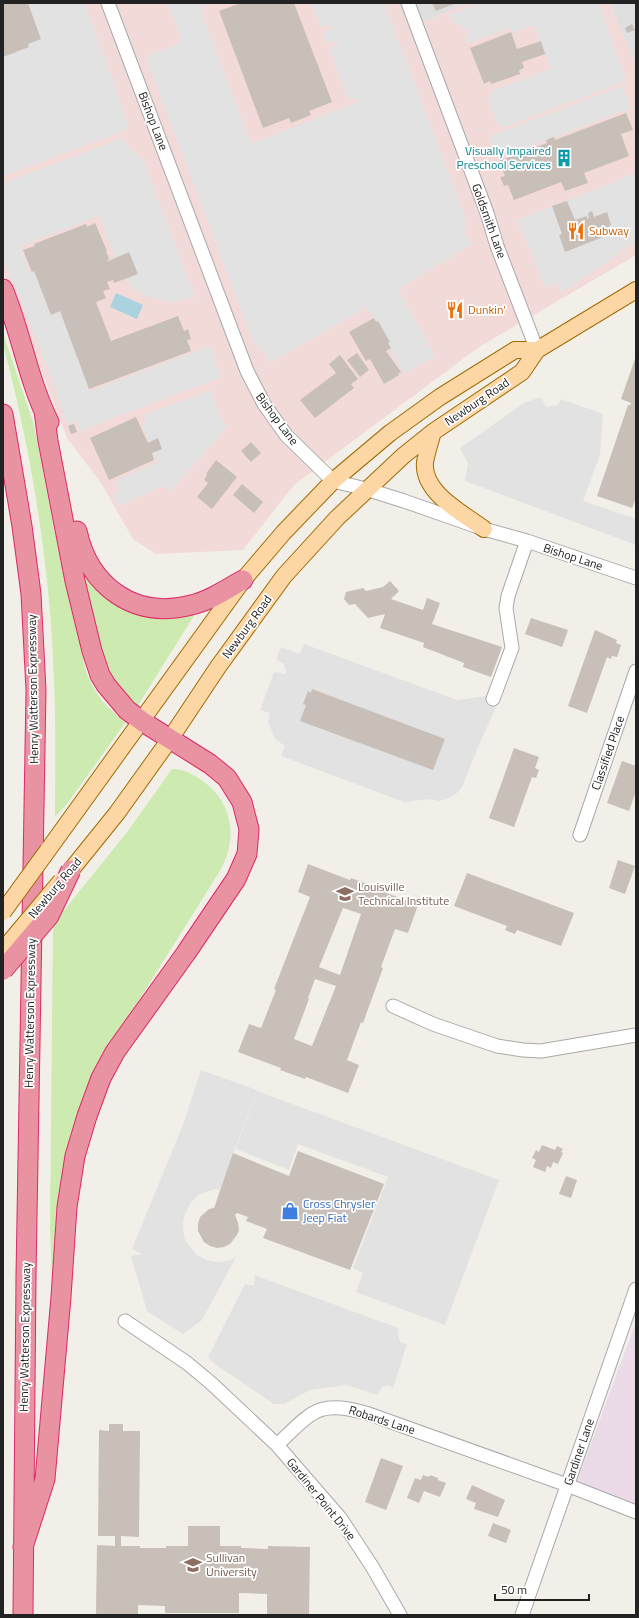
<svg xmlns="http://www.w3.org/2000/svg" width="639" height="1618" font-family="'Titillium Web',sans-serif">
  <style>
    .residential { fill: #e0dfdf }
    .commercial { fill: #f2dad9 }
    .industrial { fill: #ebdbe8 }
    .grass { fill: #cdebb0 }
    .parking { fill: #e2e2e2 }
    .water { fill: #aad3df }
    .building { fill: #c7bfb8; fill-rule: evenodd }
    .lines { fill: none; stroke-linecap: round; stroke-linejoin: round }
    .minor-casing { stroke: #a9a9a9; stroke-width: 15 }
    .major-casing { stroke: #a06b00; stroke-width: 18 }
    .highway-casing { stroke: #dc2a67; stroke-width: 21 }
    .minor { stroke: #fff; stroke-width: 13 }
    .major { stroke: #fcd6a4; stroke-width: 16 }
    .highway { stroke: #e892a2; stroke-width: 19 }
    .major-bridge-casing { stroke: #a06b00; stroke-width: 18; stroke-linecap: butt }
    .highway-bridge-casing { stroke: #dc2a67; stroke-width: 21; stroke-linecap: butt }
    .major-bridge { stroke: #fcd6a4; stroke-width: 16 }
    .highway-bridge { stroke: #e892a2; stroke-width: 19 }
    .labels { text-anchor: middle; stroke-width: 3.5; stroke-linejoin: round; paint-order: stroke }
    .street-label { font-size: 12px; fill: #222; stroke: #fff }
    .culture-label { font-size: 12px; fill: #0d838f; stroke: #fff; text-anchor: end }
    .food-label { font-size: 12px; fill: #c56008; stroke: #fff; text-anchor: start }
    .education-label { font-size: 12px; fill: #785e54; stroke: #fff; text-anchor: start }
    .shop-label { font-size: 12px; fill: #366cbe; stroke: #fff; text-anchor: start }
  </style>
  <rect width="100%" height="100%" fill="#f2efe9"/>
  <path class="residential" d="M416 3H469L423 22Z
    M610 3H636V66Z"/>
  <path class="commercial" d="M3 3H416L423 22 469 3H610L636 66V255L479 347 369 429 294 485 243 550 156 554 133 539 101 483 67 438 3 270Z"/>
  <path class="industrial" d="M636 1322V1509L576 1484Z"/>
  <path class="grass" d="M3 333 34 425 54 529 67 580 86 672 94 689 102 701 125 723 67 804 55 817C55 771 56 725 54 680 50 566 32 454 3 344Z
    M85 579H89L195 614 137 707 121 694 102 661Z
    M172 769C182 768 192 774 200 779 234 802 239 840 218 874L137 1003 103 1061 54 1283 52 1284 50 1226 53 924 128 831Z"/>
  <path class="parking" d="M3 3H84L115 85 129 129 3 176Z
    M168 3H211L200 8 251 144 358 102 356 98 348 100 329 48 337 45V42L335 41 327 44 322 32 331 29V26L329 25 321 28 312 3H384L464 214 466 235 472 244 398 289 435 356 404 374 367 307 270 363 264 353 252 339 145 56 178 44 180 41V35Z
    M481 3H599L626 81 504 127 496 122 489 102 491 91 551 69 534 25 512 33 509 28 465 44 467 31 453 22 448 15Z
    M622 86 631 108 497 159 490 136Z
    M123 138 126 145 143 160 195 297 174 302 163 301 142 294 133 288 127 280 111 247 99 216 21 246 30 273 34 271 51 315 60 312 90 391 210 346 221 377 80 431 77 421 67 424 48 368 3 257V183Z
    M636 173V242L561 293 557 282 546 288 517 220Z
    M211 390 220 419 228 426 170 492 165 487H161L118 506 113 494 119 491 116 480 158 462 142 427 146 424 144 415Z
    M541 397 546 407 558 405 561 399 603 414 600 455 583 501 636 519V545L465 481 468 463 460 448 524 403Z
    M304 644 457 700 487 696 499 701 481 740 462 787 457 793 451 797 439 801 429 799 404 802 281 756 285 746 275 739 268 721 270 713 260 710 274 672 286 674V671L284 664 276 659 281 647 300 654Z
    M201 1070 257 1090 220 1190 216 1189 205 1192 197 1196 190 1204 185 1214 183 1223 184 1236 187 1243 196 1254 206 1260 217 1262 229 1261 236 1257 202 1320 183 1334 147 1311 131 1256 143 1254 132 1249 184 1122Z
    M257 1091 499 1180 445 1325 356 1292 363 1273 353 1268 388 1177 298 1144 289 1170 236 1149Z
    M254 1275 398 1328 399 1339 401 1343 407 1344 393 1388 388 1385 382 1387 377 1395 347 1385 310 1390 284 1404H274L215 1364 208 1357 245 1284 254 1286 255 1280Z"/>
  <path class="water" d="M116 293 143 305 137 319 110 307Z"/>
  <path class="building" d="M3 3H28L41 39 28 44 29 47 3 57Z
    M241 3H294L332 102 309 111 311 115 291 123 289 118 263 128 219 11Z
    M432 3H457L436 11Z
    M632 24 635 30 627 33 625 28Z
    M511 32 517 49 541 41 545 54 522 62 524 68 519 70 520 74 491 84 490 81 484 84 470 48Z
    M626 113 633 130 621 134 629 156 584 173 588 183 565 191 561 182 514 200 508 185 504 186 500 177 505 176 499 161 547 143 546 140 554 137 555 140Z
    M567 201 575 220 587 216V219L589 218 588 213 592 211 594 217 607 212 611 225 609 226 610 231 602 234 603 237 565 252 559 235 562 234 552 206Z
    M95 223 107 251H106L109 259 106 262 129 252 138 274 114 283 113 280 107 282 110 289 103 291 106 298 96 302 111 341 178 316 184 331 188 329 191 339 187 340 191 351 89 389 60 311 51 315 34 271 32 272 23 250 35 246 34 244 86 224 87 227Z
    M374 318 376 322 378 321 390 342 388 343 391 348 386 351 401 372 399 373V375L384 384 370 359 366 361 349 332Z
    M357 353 369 370 360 377 347 360Z
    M340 355 358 379 351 384 354 388 315 418 300 400 336 373 329 364Z
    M636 356V498L632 508 597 496 628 405H630L631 403 621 399Z
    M136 417 148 443 158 438 162 449 152 453 154 460 109 480 90 438Z
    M74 424 77 432 71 434 68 426Z
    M251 442 261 453 251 462 241 451Z
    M216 460 237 477 212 509 197 497 208 483 204 480 207 475 206 474Z
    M242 484 263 502 254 513 233 495Z
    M390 581 399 591 391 599 423 610 427 598 440 603 432 624 502 647 491 677 463 667 464 663 423 647 424 643 380 628 385 614 368 618 355 604 349 605 344 599 346 592 363 588 366 591 383 587Z
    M531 618 568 630 562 647 525 634Z
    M595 630 617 640 616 643 621 645 617 657 612 656 611 659 607 657 587 713 568 706Z
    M312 689 445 739 433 770 300 721 306 705 303 704 308 691 311 693Z
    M514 748 539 757 535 768 539 770 536 778 532 777 514 827 489 818Z
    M622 761 636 766V791L629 811 607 803Z
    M618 860 635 866 625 894 609 888Z
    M308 864 350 880 351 878 376 887V889L418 905 408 933 395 929 381 967 383 968 363 1023 361 1022 347 1060 359 1065 348 1093 306 1077 305 1079 280 1070 281 1068 238 1052 249 1024 261 1028 276 990 274 989 310 897 298 892ZM343 908 361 914 340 975 319 967ZM315 979 336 986 312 1046 294 1039 309 999 308 998Z
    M467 873 574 913 561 946 517 930 515 934 505 930 507 926 454 906Z
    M542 1145 555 1150 557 1146 563 1149 561 1152 563 1153 558 1164 553 1162 551 1168 547 1166 545 1172 533 1167 536 1160 532 1158 536 1150 539 1152Z
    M298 1151 384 1184 350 1270 263 1238 267 1229 246 1221 248 1217 237 1213 235 1215 238 1223 239 1230 237 1235 230 1244 224 1247 217 1248 210 1246 204 1242 198 1231V1224L200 1217 209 1209 214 1208 233 1153 289 1176Z
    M566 1176 577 1180 571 1198 559 1194Z
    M109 1424H123V1431H140L139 1537 121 1536V1546H140V1548H166V1546H188V1526H220V1546H241V1548L268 1549V1546L310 1547 309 1615H267V1594L239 1593V1613H165V1606L138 1605V1615H96L97 1545 115 1546V1536H98L99 1430 109 1431Z
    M381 1458 403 1466 386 1510 365 1502Z
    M423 1475 429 1477 430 1475 438 1478V1480L446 1483 440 1497 424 1491 419 1503 407 1498 415 1478 421 1480Z
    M472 1485 505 1500 498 1517 474 1509 476 1503 466 1499Z
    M493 1523 511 1530 506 1543 488 1536Z"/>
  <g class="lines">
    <g class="minor-casing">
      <path id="minor" d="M108 3 247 371 264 404 286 435 333 481 366 489 404 501 484 529 527 541 636 578
        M408 3 487 213 497 246 537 350
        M493 699 512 648 506 608 508 596 527 541
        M580 835 636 671
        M393 1006 433 1024 497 1046 523 1050 541 1051 636 1035
        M125 1321 187 1363 211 1383 277 1445 341 1519 373 1568 400 1615
        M277 1445C313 1411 318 1399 369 1414L567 1485 636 1512
        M522 1615 636 1289"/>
    </g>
    <g class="major-casing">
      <path id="major" d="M433 432C430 442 427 452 425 462 422 493 463 513 484 529
        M48 850 243 580 284 532 333 481 390 433 440 397 515 350H537
        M71 870 117 813 170 739 218 667 284 576 337 518 403 456 433 432 522 372 537 350 636 290"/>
    </g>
    <g class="highway-casing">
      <path id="highway" d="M3 289C21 332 28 380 49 422
        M3 414 22 526 31 594 36 690 26 1276 23 1615
        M77 531C89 586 134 620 191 605 210 601 226 589 243 580
        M23 1547 45 1479 61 1297 67 1207 75 1156 87 1116 101 1078 115 1052 186 953 236 879 247 854 249 829 242 802 227 778 210 764 143 722 127 710 106 685 100 675 92 651 75 581 48 441 44 411"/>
    </g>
    <use href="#minor" class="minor"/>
    <use href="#major" class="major"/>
    <use href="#highway" class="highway"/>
    <g class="major-bridge-casing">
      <path id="major-bridge" d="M3 912 48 850
        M3 950 61 881"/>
    </g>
    <g class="highway-bridge-casing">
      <path id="highway-bridge" d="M3 970 49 916 71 870"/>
    </g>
    <use href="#major-bridge" class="major-bridge"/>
    <use href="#highway-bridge" class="highway-bridge"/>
  </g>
  <defs>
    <g id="building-bare" transform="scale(1.38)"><path d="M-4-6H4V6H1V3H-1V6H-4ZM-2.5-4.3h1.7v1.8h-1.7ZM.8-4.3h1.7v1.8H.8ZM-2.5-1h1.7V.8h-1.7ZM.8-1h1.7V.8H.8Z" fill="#0f9aa8" stroke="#fff" stroke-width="2.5" paint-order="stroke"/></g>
    <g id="restaurant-bare" transform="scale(1.38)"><path d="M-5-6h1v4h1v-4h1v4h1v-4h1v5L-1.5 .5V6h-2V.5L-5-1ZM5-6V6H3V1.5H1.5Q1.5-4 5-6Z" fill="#e8710a" stroke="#fff" stroke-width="2.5" paint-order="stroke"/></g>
    <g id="school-bare" transform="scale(1.38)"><path d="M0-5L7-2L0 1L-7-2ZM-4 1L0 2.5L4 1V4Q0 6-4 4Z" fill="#8d6e63" stroke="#fff" stroke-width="2.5" paint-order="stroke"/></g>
    <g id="shop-bare" transform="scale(1.38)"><path d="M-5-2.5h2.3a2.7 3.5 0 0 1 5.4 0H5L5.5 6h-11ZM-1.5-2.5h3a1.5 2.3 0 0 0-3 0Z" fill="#3f7fe0" stroke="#fff" stroke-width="2.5" paint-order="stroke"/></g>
    <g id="university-bare" transform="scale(1.38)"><path d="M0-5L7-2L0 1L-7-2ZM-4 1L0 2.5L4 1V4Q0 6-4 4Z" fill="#8d6e63" stroke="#fff" stroke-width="2.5" paint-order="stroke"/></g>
  </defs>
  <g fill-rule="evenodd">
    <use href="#building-bare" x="564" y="158"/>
    <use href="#restaurant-bare" x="576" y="231"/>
    <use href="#restaurant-bare" x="455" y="310"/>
    <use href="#school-bare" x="345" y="894"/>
    <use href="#shop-bare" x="290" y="1211"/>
    <use href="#university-bare" x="193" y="1565"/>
  </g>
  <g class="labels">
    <g class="street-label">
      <text transform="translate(153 121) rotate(69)" y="4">Bishop Lane</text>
      <text transform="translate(489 221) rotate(70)" y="4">Goldsmith Lane</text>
      <text transform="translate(477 402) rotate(-34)" y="4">Newburg Road</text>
      <text transform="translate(277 419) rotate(53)" y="4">Bishop Lane</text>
      <text transform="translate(573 557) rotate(18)" y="4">Bishop Lane</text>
      <text transform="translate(247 627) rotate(-54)" y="4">Newburg Road</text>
      <text transform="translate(33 689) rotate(-91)" y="4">Henry Watterson Expressway</text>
      <text transform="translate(608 753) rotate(-71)" y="4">Classified Place</text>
      <text transform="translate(55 888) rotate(-50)" y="4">Newburg Road</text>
      <text transform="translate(30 1013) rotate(-89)" y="4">Henry Watterson Expressway</text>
      <text transform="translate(25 1337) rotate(-89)" y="4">Henry Watterson Expressway</text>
      <text transform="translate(382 1420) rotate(18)" y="4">Robards Lane</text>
      <text transform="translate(579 1452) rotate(-71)" y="4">Gardiner Lane</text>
      <text transform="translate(321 1499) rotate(51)" y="4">Gardiner Point Drive</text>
    </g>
    <g class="culture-label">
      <text x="551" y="155">Visually Impaired<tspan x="551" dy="14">Preschool Services</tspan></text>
    </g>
    <g class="food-label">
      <text x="589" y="235">Subway</text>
      <text x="468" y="314">Dunkin'</text>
    </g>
    <g class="education-label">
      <text x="358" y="891">Louisville<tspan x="358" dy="14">Technical Institute</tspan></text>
      <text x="206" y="1562">Sullivan<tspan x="206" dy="14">University</tspan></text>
    </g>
    <g class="shop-label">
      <text x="303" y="1208">Cross Chrysler<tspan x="303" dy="14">Jeep Fiat</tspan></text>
    </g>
  </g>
  <rect width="639" height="1618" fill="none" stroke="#222222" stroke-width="8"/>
  <path d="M495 1594v6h94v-6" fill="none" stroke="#222222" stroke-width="2"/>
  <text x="501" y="1594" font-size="12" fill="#222222" stroke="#ffffff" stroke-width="3" paint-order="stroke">50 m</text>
</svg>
